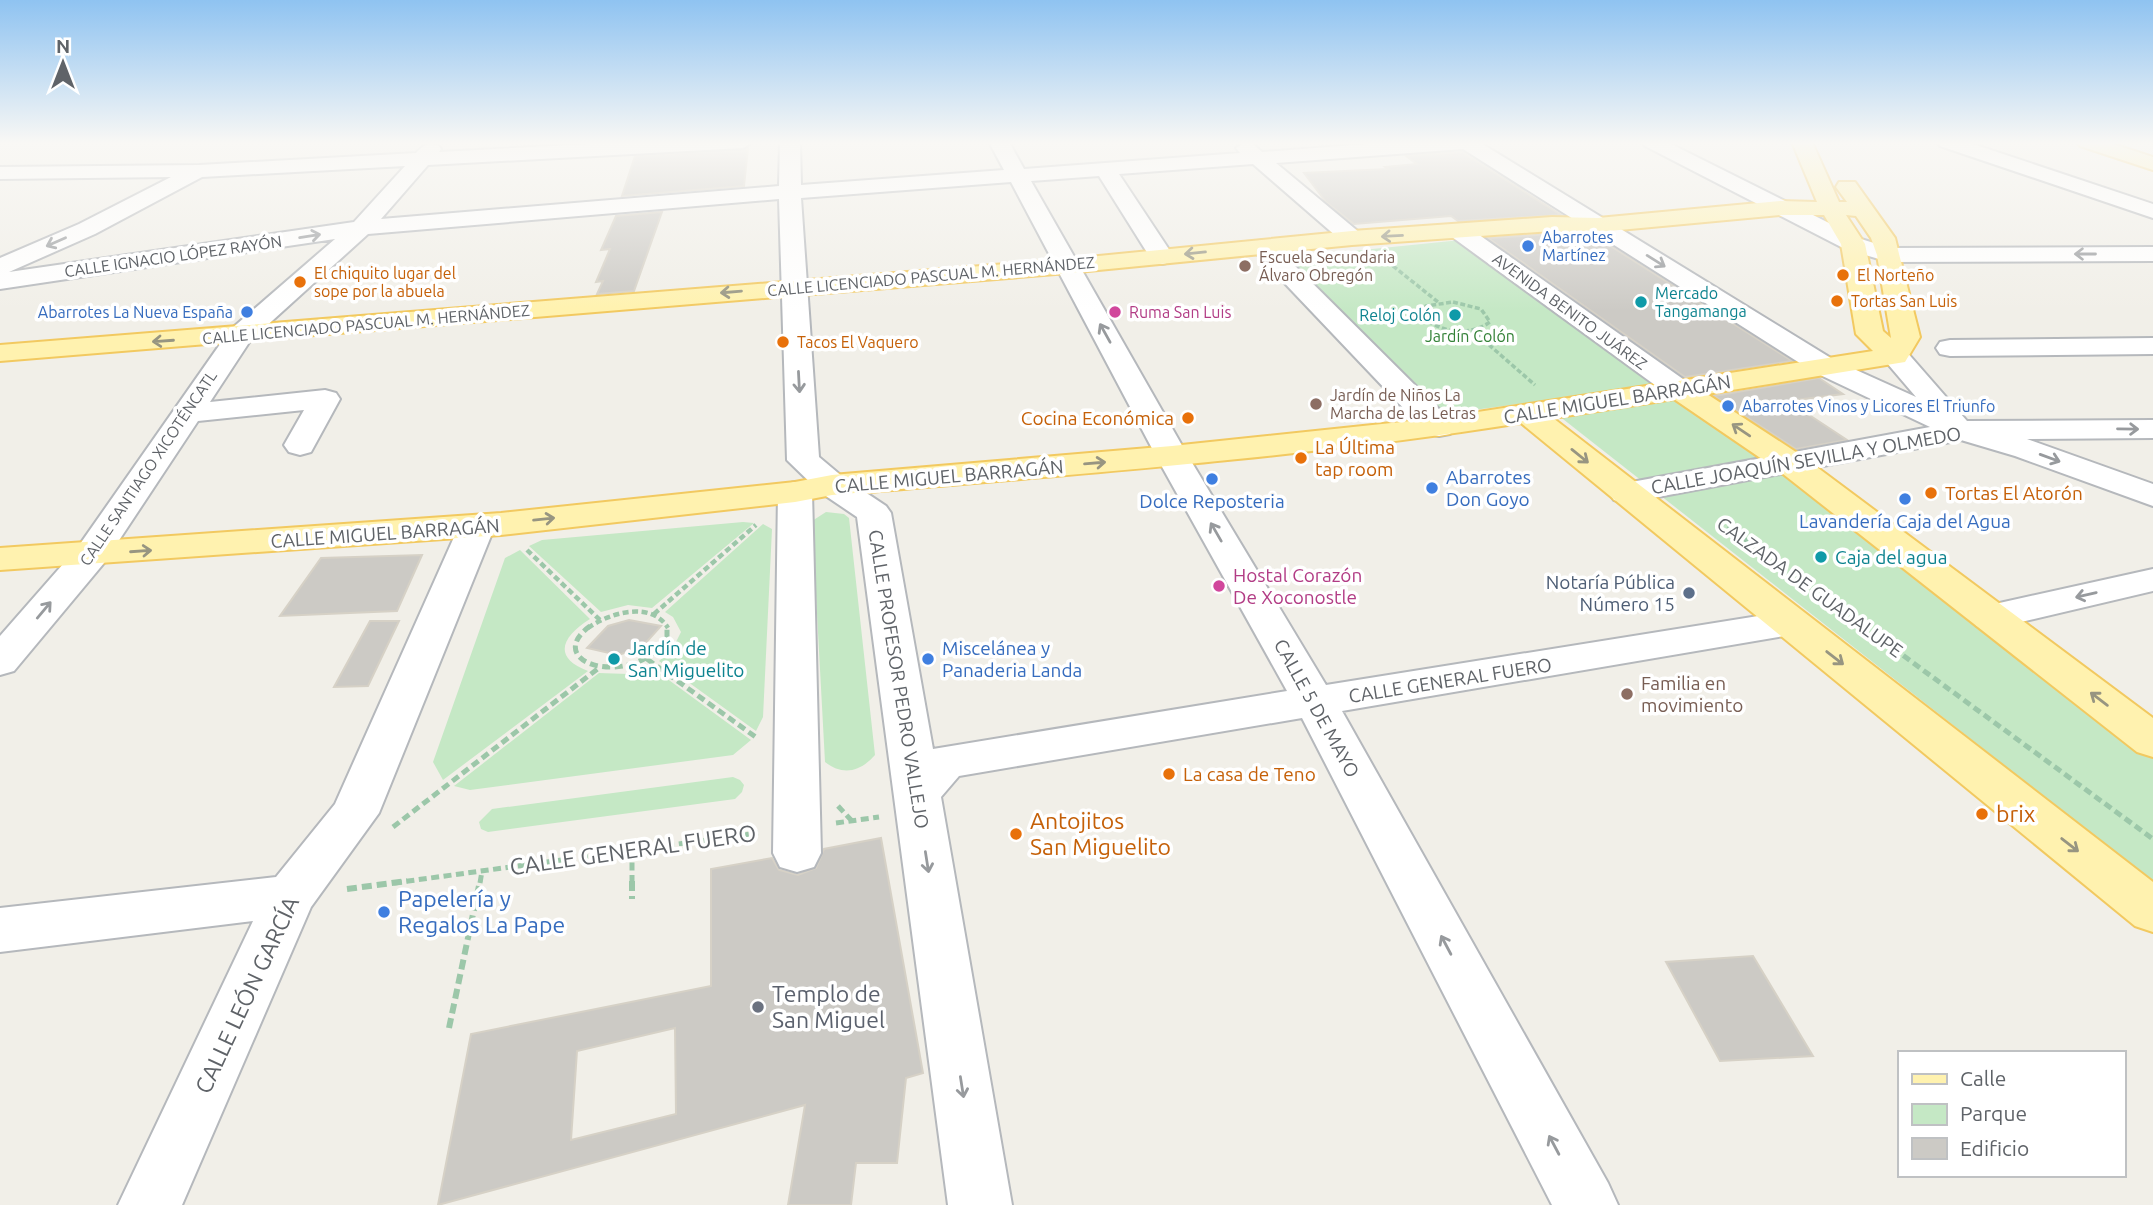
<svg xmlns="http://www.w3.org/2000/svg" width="2153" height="1205" font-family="Ubuntu,sans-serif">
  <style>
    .green { fill: #c5e8c5 }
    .building { fill: #cccac5; stroke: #d6d1c6; stroke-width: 2; fill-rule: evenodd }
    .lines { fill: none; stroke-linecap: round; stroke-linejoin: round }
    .minor-casing { stroke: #b5b8bc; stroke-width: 4 }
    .major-casing { stroke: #f2c960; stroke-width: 4 }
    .path-far4 { stroke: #9cc7a9; stroke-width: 2.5; stroke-dasharray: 4.5 2; stroke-linecap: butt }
    .path-far3 { stroke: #9cc7a9; stroke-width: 3.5; stroke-dasharray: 5 2.5; stroke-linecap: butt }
    .path-far2 { stroke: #9cc7a9; stroke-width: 4.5; stroke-dasharray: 6 3.5; stroke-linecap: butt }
    .path-far1 { stroke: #9cc7a9; stroke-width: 5; stroke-dasharray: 8 4.5; stroke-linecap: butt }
    .path { stroke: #9cc7a9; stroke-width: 6; stroke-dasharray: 10 5; stroke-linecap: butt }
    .minor { fill: #fff; fill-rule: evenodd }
    .major { fill: #fff2af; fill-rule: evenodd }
    .oneway { stroke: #979a9d }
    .oneway2 { stroke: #979581 }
    .shop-dot { fill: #3f7fe0; stroke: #fff; stroke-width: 2.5 }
    .education-dot { fill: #8d6e63; stroke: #fff; stroke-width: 2.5 }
    .food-dot { fill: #e8710a; stroke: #fff; stroke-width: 2.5 }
    .culture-dot { fill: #0f9aa8; stroke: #fff; stroke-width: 2.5 }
    .hotel-dot { fill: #d1479c; stroke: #fff; stroke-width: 2.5 }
    .service-dot { fill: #5c6f8a; stroke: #fff; stroke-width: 2.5 }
    .worship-dot { fill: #6b7280; stroke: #fff; stroke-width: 2.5 }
    .labels { text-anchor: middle; stroke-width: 7; stroke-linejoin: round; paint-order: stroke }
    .far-shop-label { font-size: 16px; fill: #366cbe; stroke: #fff; text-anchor: start }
    .far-street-label { font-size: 16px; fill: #5f6368; stroke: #fff }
    .far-education-label { font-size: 16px; fill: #785e54; stroke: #fff; text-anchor: start }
    .far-food-label { font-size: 16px; fill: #c56008; stroke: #fff; text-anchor: start }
    .far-culture-label { font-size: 16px; fill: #0d838f; stroke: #fff; text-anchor: start }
    .far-hotel-label { font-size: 16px; fill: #b23c85; stroke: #fff; text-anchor: start }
    .far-park-label { font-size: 16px; fill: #348238; stroke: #fff }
    .street-label { font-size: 19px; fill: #5f6368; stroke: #fff }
    .food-label { font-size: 19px; fill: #c56008; stroke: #fff; text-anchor: start }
    .shop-label { font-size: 19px; fill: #366cbe; stroke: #fff; text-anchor: start }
    .culture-label { font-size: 19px; fill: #0d838f; stroke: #fff; text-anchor: start }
    .hotel-label { font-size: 19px; fill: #b23c85; stroke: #fff; text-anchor: start }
    .service-label { font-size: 19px; fill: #4e5e75; stroke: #fff; text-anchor: end }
    .education-label { font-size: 19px; fill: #785e54; stroke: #fff; text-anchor: start }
    .near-food-label { font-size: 23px; fill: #c56008; stroke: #fff; text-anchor: start }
    .near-street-label { font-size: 23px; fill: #5f6368; stroke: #fff }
    .near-shop-label { font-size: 23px; fill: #366cbe; stroke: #fff; text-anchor: start }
    .near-worship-label { font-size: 23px; fill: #5b616d; stroke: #fff; text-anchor: start }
  </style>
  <rect width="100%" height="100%" fill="#f1efe8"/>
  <path class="green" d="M1461 240 1661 385 1444 414 1284 258Z
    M1673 394 1782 465 2153 759V882L1554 412Z
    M826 512 844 514 849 518 875 755C860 772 843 776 825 762L812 521Z
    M743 522 754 523 652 608 628 605 601 612 529 546 542 540Z
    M763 524 772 529 763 717 756 731 659 661 672 650 681 632 673 617 665 612Z
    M520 550 590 619C563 636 551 657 588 671L443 780 433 762 505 558Z
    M651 667 751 740 733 755 470 790 454 786 599 673 628 674Z
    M733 777 740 780 744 785 742 792 735 799 488 832 481 829 479 822 492 809Z"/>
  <path class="building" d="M748 148 744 186 622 196 635 156Z
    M1462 152 1561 215 1458 221 1451 216 1354 224 1326 202 1304 173 1388 169 1385 167 1417 164 1406 156Z
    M662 212 634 291 597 294 603 281 596 282 610 249 601 250 616 216Z
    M1552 234 1593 235 1792 361 1685 377 1488 238Z
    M1819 378 1843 394 1788 401 1847 440 1796 449 1714 396Z
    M422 555 397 611 280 616 321 558Z
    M629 620 661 626 641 648 618 655 587 648 608 626Z
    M370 621H399L368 686 334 687Z
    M881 838 923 1073 906 1078 897 1163H856L851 1205H788L805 1105 438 1205 471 1034 711 986V869L772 858 779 870 798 875 816 868 824 849ZM675 1028 676 1114 571 1140 577 1051Z
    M1753 956 1813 1056 1720 1061 1666 962Z"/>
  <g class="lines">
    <g class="minor-casing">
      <path id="minor" d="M629 142H753L743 148 428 165 381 219 779 186 780 142H800L801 185 1004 170 989 142H1009L1024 169 1240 153 1236 148 1246 142 1253 144 1262 152 1393 142H1486L1484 145 1834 360 1916 397 1881 356 1885 350 1895 348 1905 350 1967 421 2153 420V438L2027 439 2153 484V506L2015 456 1961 440 1626 503 1614 500 1609 493 1614 486 1626 483 1930 427 1814 372 1463 149 1276 163 1360 233 1364 238 1360 243H1344L1253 164 1119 174 1174 257 1171 262 1162 264 1153 262 1099 176 1031 181 1188 456 1326 685 1790 611 1804 614 1810 623 1804 632 1790 635 1342 711 1608 1183 1618 1205H1552L1302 718 959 776 941 797 1012 1205H948L857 517 820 492 787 460 779 199 368 234 250 341 210 402 325 390 336 393 340 399 311 452 300 455 289 452 284 445 304 410 198 421 104 563 14 671 0 675V636L78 547 230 330 335 239 0 289V258L79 224 171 177 0 179V167L199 165 416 153C423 146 427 142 438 145L441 149 439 152ZM405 166 354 222 9 272 95 234 202 177ZM1011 182 1156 456 1287 691 933 749 891 513 886 506 844 478 819 457 801 198Z
        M1642 142H1667L1861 239 1890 248 2153 247V261L1889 262 1845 249 1645 146Z
        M1937 142H1967L2153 204V218L1940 146Z
        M1460 225 1468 227 1690 384 1695 390 1690 396 1680 399 1670 396 1452 237 1448 232 1452 227Z
        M1263 240 1271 242 1450 420 1455 427 1450 434 1439 436 1428 434 1255 252 1251 247 1255 242Z
        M2153 338V354L1950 356 1940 354 1936 348 1940 342 1950 340Z
        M795 482 807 485 812 492 821 853 814 867 797 872 780 867 773 853 778 492 783 485Z
        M477 515 489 519 495 526 379 813 311 907 182 1205H118L253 921 0 952V908L276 877 335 804 459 526 465 519Z
        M2153 569V591L1991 629 1977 626 1971 617 1977 608Z"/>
    </g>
    <g class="major-casing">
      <path id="major" d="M1792 142H1812L1839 202H1847L1836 187 1839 182H1855L1895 238 1920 337 1905 362 1707 394 1802 456 2153 718V757L2137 752 1778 470 1674 399 1553 418 2153 882V932L2135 926 1521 423C1293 459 1062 475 832 495L795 502 501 535 0 570V548L501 513 795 482 832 475 1172 446 1439 418 1873 351 1856 334 1841 244 1824 215H1780L1598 232 1552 231 1352 245 1068 273 0 361V345L1068 259 1352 231 1552 217 1598 218 1780 201 1817 202ZM1846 215 1856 216 1871 238 1877 255 1891 338 1883 331 1865 244Z
        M2077 142H2107L2153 157V170L2080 146Z"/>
    </g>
    <path class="path-far4" d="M1385 260 1395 268"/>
    <path class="path-far3" d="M1393 266 1438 302
      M1453 302 1481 309 1490 322C1469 337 1438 333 1421 314L1426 306Z
      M1472 330 1535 385"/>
    <path class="path-far2" d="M1720 521 1865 628
      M527 550 600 620
      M654 614 756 525
      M588 628C609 613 651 600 668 628"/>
    <path class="path-far1" d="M590 626C540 663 631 690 667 639V626
      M1863 626 2153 839
      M647 659 757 738
      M838 806 851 820
      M836 823 879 817
      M393 827 600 667
      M632 850V883
      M394 883 758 833
      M480 883 482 871"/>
    <path class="path" d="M632 881V899
      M347 889 407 881
      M449 1028 480 881"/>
    <use href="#minor" class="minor"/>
    <use href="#major" class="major"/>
  </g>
  <defs><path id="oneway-shaft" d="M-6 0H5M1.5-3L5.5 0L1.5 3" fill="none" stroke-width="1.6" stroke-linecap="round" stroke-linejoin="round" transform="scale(1.75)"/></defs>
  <g class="oneway">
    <use href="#oneway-shaft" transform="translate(310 236) rotate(-9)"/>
    <use href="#oneway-shaft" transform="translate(56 242) rotate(156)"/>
    <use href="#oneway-shaft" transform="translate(2085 254) rotate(180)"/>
    <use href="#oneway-shaft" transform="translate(1656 261) rotate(32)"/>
    <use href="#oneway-shaft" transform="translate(1105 333) rotate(-119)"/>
    <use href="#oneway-shaft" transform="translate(799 382) rotate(87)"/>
    <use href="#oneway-shaft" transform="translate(2128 429) rotate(1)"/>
    <use href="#oneway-shaft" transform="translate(2050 458) rotate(20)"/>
    <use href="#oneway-shaft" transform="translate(1216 532) rotate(-120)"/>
    <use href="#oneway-shaft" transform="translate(2086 595) rotate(167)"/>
    <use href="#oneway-shaft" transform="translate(44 610) rotate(-50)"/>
    <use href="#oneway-shaft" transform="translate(927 862) rotate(81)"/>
    <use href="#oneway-shaft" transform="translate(1446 945) rotate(-118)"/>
    <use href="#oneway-shaft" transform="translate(962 1087) rotate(81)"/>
    <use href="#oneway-shaft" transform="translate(1554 1145) rotate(-118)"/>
  </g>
  <g class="oneway2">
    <use href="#oneway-shaft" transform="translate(1392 236) rotate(177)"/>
    <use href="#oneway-shaft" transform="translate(1195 253) rotate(174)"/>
    <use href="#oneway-shaft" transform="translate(731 292) rotate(175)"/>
    <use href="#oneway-shaft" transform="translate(163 341) rotate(176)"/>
    <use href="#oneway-shaft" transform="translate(1741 430) rotate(-146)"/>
    <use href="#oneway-shaft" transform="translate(1580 456) rotate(39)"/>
    <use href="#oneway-shaft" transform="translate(1095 463) rotate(-5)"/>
    <use href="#oneway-shaft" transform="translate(544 519) rotate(-6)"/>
    <use href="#oneway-shaft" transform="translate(141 551) rotate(-4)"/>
    <use href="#oneway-shaft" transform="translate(1835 658) rotate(38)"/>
    <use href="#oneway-shaft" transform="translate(2099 699) rotate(-143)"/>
    <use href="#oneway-shaft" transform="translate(2070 845) rotate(38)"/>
  </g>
  <linearGradient id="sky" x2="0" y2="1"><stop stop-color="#8fc3f1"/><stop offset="0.46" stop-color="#f9f8f5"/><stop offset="1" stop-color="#f9f8f5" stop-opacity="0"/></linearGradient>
  <rect width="2153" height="311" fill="url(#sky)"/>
  <g class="shop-dot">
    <circle cx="1528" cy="246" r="7"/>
    <circle cx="247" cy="312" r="7"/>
    <circle cx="1728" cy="406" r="7"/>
    <circle cx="1212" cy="479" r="7"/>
    <circle cx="1432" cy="488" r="7"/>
    <circle cx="1905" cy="499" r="7"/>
    <circle cx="928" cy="659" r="7"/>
    <circle cx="384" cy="912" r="7"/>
  </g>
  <g class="education-dot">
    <circle cx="1245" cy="266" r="7"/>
    <circle cx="1316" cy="404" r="7"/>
    <circle cx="1627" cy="694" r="7"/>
  </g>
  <g class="food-dot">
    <circle cx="1843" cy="275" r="7"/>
    <circle cx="300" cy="282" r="7"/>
    <circle cx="1837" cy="301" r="7"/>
    <circle cx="783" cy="342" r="7"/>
    <circle cx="1188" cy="418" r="7"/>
    <circle cx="1301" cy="458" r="7"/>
    <circle cx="1931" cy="493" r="7"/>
    <circle cx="1169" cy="774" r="7"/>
    <circle cx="1982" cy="814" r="7"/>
    <circle cx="1016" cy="834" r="7"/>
  </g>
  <g class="culture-dot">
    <circle cx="1641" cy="302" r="7"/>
    <circle cx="1455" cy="315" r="7"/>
    <circle cx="1821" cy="557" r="7"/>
    <circle cx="614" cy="659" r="7"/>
  </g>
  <g class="hotel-dot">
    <circle cx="1115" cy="312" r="7"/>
    <circle cx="1219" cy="586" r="7"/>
  </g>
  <circle class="service-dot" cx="1689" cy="593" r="7"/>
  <circle class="worship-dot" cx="758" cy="1007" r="7"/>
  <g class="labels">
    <g class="far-shop-label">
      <text x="1542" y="243">Abarrotes<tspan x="1542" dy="18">Martínez</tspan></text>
      <text x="233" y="318" text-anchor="end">Abarrotes La Nueva España</text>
      <text x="1742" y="412">Abarrotes Vinos y Licores El Triunfo</text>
    </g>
    <g class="far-street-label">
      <text transform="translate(173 256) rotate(-8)" y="6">CALLE IGNACIO LÓPEZ RAYÓN</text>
      <text transform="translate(931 276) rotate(-5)" y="6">CALLE LICENCIADO PASCUAL M. HERNÁNDEZ</text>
      <text transform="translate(1570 311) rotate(36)" y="6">AVENIDA BENITO JUÁREZ</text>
      <text transform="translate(366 324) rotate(-5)" y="6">CALLE LICENCIADO PASCUAL M. HERNÁNDEZ</text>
      <text transform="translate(148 468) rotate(-56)" y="6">CALLE SANTIAGO XICOTÉNCATL</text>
    </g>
    <g class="far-education-label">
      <text x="1259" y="263">Escuela Secundaria<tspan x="1259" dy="18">Álvaro Obregón</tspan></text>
      <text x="1330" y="401">Jardín de Niños La<tspan x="1330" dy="18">Marcha de las Letras</tspan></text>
    </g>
    <g class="far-food-label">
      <text x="314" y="279">El chiquito lugar del<tspan x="314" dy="18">sope por la abuela</tspan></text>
      <text x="1857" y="281">El Norteño</text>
      <text x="1851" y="307">Tortas San Luis</text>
      <text x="797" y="348">Tacos El Vaquero</text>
    </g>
    <g class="far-culture-label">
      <text x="1655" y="299">Mercado<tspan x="1655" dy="18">Tangamanga</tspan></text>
      <text x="1441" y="321" text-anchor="end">Reloj Colón</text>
    </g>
    <g class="far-hotel-label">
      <text x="1129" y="318">Ruma San Luis</text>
    </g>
    <g class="far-park-label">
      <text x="1470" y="342">Jardín Colón</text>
    </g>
    <g class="street-label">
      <text transform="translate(1617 399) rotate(-9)" y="7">CALLE MIGUEL BARRAGÁN</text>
      <text transform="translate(1806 460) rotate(-10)" y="7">CALLE JOAQUÍN SEVILLA Y OLMEDO</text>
      <text transform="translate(949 476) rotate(-5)" y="7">CALLE MIGUEL BARRAGÁN</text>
      <text transform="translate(385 533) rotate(-4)" y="7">CALLE MIGUEL BARRAGÁN</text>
      <text transform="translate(1810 587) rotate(36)" y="7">CALZADA DE GUADALUPE</text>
      <text transform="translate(899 679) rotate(81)" y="7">CALLE PROFESOR PEDRO VALLEJO</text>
      <text transform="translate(1450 680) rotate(-9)" y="7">CALLE GENERAL FUERO</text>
      <text transform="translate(1317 708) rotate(61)" y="7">CALLE 5 DE MAYO</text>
    </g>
    <g class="food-label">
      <text x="1174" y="425" text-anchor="end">Cocina Económica</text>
      <text x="1315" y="454">La Última<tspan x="1315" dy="22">tap room</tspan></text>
      <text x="1945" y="500">Tortas El Atorón</text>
      <text x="1183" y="781">La casa de Teno</text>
    </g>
    <g class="shop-label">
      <text x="1446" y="484">Abarrotes<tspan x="1446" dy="22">Don Goyo</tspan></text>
      <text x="1212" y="508" text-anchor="middle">Dolce Reposteria</text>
      <text x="1905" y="528" text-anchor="middle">Lavandería Caja del Agua</text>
      <text x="942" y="655">Miscelánea y<tspan x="942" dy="22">Panaderia Landa</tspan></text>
    </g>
    <g class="culture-label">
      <text x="1835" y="564">Caja del agua</text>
      <text x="628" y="655">Jardín de<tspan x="628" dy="22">San Miguelito</tspan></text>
    </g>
    <g class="hotel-label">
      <text x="1233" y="582">Hostal Corazón<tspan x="1233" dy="22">De Xoconostle</tspan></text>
    </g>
    <g class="service-label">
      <text x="1675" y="589">Notaría Pública<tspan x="1675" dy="22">Número 15</tspan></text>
    </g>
    <g class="education-label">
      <text x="1641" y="690">Familia en<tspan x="1641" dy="22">movimiento</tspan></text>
    </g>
    <g class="near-food-label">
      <text x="1996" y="822">brix</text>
      <text x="1030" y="829">Antojitos<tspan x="1030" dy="26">San Miguelito</tspan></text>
    </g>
    <g class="near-street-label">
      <text transform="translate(633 850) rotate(-8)" y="8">CALLE GENERAL FUERO</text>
      <text transform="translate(247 995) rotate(-65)" y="8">CALLE LEÓN GARCÍA</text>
    </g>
    <g class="near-shop-label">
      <text x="398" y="907">Papelería y<tspan x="398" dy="26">Regalos La Pape</tspan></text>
    </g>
    <g class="near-worship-label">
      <text x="772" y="1002">Templo de<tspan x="772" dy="26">San Miguel</tspan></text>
    </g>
  </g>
  <rect x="1898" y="1051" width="228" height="126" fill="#ffffff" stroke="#bfc1c3" stroke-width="2"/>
  <rect x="1912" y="1074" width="35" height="10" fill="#fff2af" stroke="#bfc1c3" stroke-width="2"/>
  <text x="1960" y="1086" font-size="21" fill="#5f6368">Calle</text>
  <rect x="1912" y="1104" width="35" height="21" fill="#c5e8c5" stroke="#bfc1c3" stroke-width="2"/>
  <text x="1960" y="1121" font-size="21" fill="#5f6368">Parque</text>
  <rect x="1912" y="1138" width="35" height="21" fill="#cccac5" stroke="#bfc1c3" stroke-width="2"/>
  <text x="1960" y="1156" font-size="21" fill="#5f6368">Edificio</text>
  <g transform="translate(63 63)" stroke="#ffffff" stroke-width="5" paint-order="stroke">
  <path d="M0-5L12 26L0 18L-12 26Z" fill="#5f6368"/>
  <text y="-10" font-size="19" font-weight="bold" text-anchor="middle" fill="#5f6368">N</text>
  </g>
</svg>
